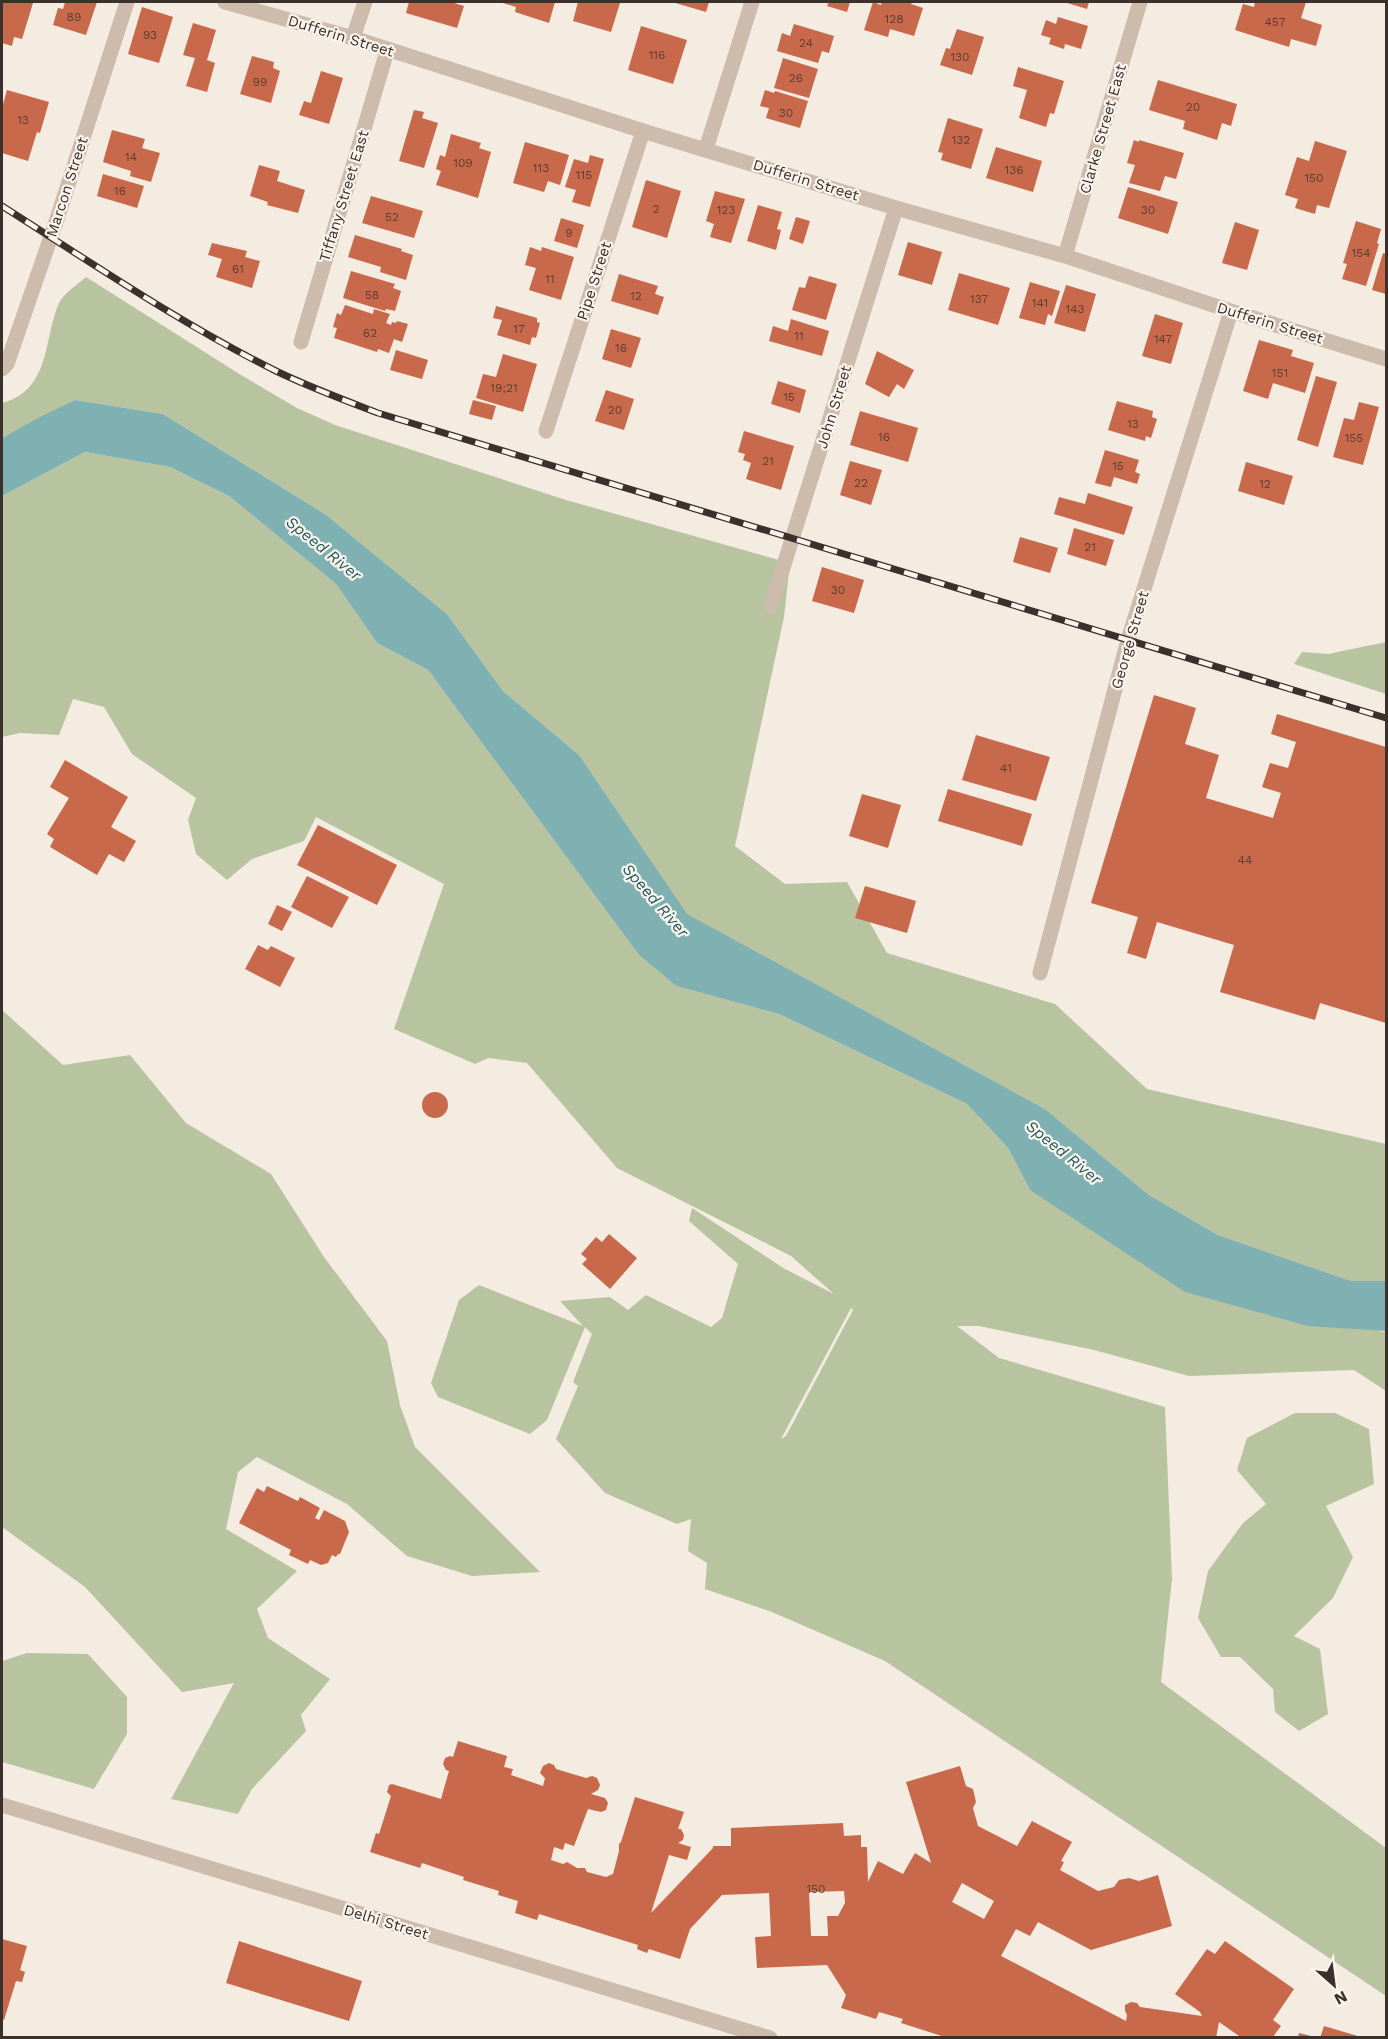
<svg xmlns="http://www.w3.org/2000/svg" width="1388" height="2039" font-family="'Work Sans',sans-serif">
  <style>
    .green { fill: #b8c4a0; fill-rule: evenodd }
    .water { fill: #7fb0b2 }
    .building { fill: #c8694b; fill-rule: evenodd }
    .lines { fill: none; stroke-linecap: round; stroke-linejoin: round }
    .minor { stroke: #cdbbac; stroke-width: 15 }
    .rail-casing { stroke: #3b302b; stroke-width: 7 }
    .rail { stroke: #fbf5ee; stroke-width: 4.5; stroke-dasharray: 14; stroke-linecap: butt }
    .labels { text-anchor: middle; stroke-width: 4.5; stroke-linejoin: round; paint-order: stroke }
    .number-label { font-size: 12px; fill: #5e3e33 }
    .street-label { font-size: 15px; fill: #3b302b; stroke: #fbf5ee }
    .water-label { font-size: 16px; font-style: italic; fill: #1f5a5e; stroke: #fbf5ee }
  </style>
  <rect width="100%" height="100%" fill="#f4ebe1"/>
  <path class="green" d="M86 277 241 375 297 408 335 425 566 500 790 563 784 617 735 846 785 884 847 882 887 953 1055 1004 1147 1089 1386 1144V1281H1351L1218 1235 1149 1195 1045 1109 686 914 579 755 503 691 447 614 325 514 163 414 75 400 2 438V403C51 390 43 340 59 303 63 294 78 284 86 277Z
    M85 452 170 467 229 496 336 584 377 643 428 670 639 955 676 986 779 1014 967 1104 1008 1148 1030 1190 1383 1332 1386 1331V1391L1354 1370 1189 1376 1094 1350 979 1326H957L999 1358 1165 1407 1172 1579 1161 1682 1386 1848V1996L885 1661 772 1612 705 1589 707 1563 688 1551 691 1519 677 1524 605 1493 556 1439 578 1386 573 1382 592 1334 585 1327 547 1420 530 1434 438 1397 431 1383 459 1300 479 1285 583 1326 560 1301 610 1297 628 1310 646 1295 711 1327 722 1318 738 1264 689 1221 692 1208 785 1269 834 1294 791 1256 617 1168 527 1063 488 1058 475 1064 394 1029 444 884 316 817 304 841 252 859 227 880 196 854 188 820 196 798 132 754 104 707 73 699 59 735 20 733 2 737V496ZM851 1308 853 1310 786 1436 781 1439Z
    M1386 642V694L1294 664 1302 652 1328 654Z
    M2 1010 63 1065 130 1055 186 1123 271 1174 324 1257 387 1341 400 1405 415 1447 540 1572 472 1576 407 1556 347 1504 257 1457 238 1472 226 1529 297 1571 257 1609 268 1638 330 1679 301 1715 306 1731 252 1789 238 1814 171 1799 234 1683 182 1692 85 1587 2 1527Z
    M1295 1413H1335L1369 1429 1374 1484 1326 1506 1353 1557 1333 1598 1294 1636 1320 1649 1328 1714 1299 1731 1275 1712 1273 1689 1240 1657H1221L1198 1618 1208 1571 1243 1523 1266 1504 1237 1470 1247 1438Z
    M27 1653 88 1654 127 1697V1734L94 1789 2 1762V1661Z"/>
  <path class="water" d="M75 400 163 414 325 514 447 614 503 691 579 755 687 914 1045 1109 1149 1195 1218 1235 1351 1281H1386V1331L1308 1326 1185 1292 1030 1190 1008 1148 967 1104 779 1014 676 986 639 955 428 670 377 643 336 584 229 496 170 467 85 452 2 496V438L40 417Z"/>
  <path class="building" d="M2 2 33 3 22 39 14 37 12 46 2 43Z
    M65 2H97L86 35 53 25 58 8 63 9Z
    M409 2H451L464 6 457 28 406 13Z
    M500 2H555L549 23 515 12 516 7Z
    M578 2 620 3 611 32 573 21Z
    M672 2H709L706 12Z
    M829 2H850L847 12 827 6Z
    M873 2 881 5 882 2H912L911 4 923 8 914 36 890 29 888 37 864 30Z
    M1064 2H1089L1087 9Z
    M1255 2H1306L1301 18 1322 25 1316 46 1291 39 1289 47 1235 30 1243 4 1254 7Z
    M142 7 173 17 159 63 128 54Z
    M1058 17 1088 26 1081 49 1065 44 1064 49 1049 44 1051 38 1041 35 1046 20 1056 24Z
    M193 23 216 30 207 60 215 63 207 92 186 86 195 58 183 55Z
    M794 24 834 36 829 53 822 51 818 63 777 51 782 33 790 36Z
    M641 26 687 40 673 84 628 70Z
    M957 29 984 37 972 75 940 65 946 48 950 49Z
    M252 56 274 62 273 68 280 71 271 103 240 94Z
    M783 58 818 69 809 98 774 88Z
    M1018 67 1064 81 1054 114 1050 113 1046 127 1019 118 1027 90 1013 86Z
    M321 71 343 78 329 124 299 115 304 101 311 103Z
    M1158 80 1237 104 1231 126 1222 123 1217 140 1183 129 1185 121 1149 110Z
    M7 90 49 102 40 133 37 132 28 161 2 153V108Z
    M765 90 774 93 775 91 808 101 800 128 766 118 769 108 760 106Z
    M414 110 424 112 422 118 438 123 424 168 399 161Z
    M948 118 983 129 971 169 941 160 943 153 938 152Z
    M112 130 145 139 142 148 160 153 151 182 130 176 131 171 103 162Z
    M451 134 481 143 479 148 491 152 478 198 436 185 441 171 436 169 440 155 445 157Z
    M1134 140 1139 142V140L1184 153 1176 179 1165 176 1160 191 1129 183 1135 165 1127 163Z
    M1315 141 1347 151 1329 208 1317 205 1315 214 1295 208 1298 199 1285 195 1297 157 1309 161Z
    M525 142 569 155 560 185 548 181 544 192 513 183Z
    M996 147 1042 161 1033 192 986 178Z
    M590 155 604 159 590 207 572 202 576 190 565 187 574 159 588 163Z
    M259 165 280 171 277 181 305 190 298 213 267 205 268 202 250 196Z
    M103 174 144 186 137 208 97 196Z
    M646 180 681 191 667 238 632 227Z
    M1128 187 1178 202 1168 234 1118 218Z
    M715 191 745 199 731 243 710 237 714 224 706 221Z
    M371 196 423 211 414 238 362 223Z
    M758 205 782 212 777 229 781 230 776 250 747 241Z
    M796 217 810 221 803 244 789 239Z
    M561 218 584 225 577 248 554 241Z
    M1356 221 1381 229 1377 243 1379 244 1366 286 1342 279 1347 264 1343 263Z
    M1235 222 1259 230 1247 270 1222 263Z
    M355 235 402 249 401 251 413 255 406 280 380 272 381 267 348 257Z
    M908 242 942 252 932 285 898 275Z
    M212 243 247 251 245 257 260 261 252 288 216 277 222 259 208 255Z
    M530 247 541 251 542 247 574 257 561 300 529 290 536 268 525 265Z
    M1383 253 1386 254V294L1372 290Z
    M351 271 395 284 393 288 401 291 395 311 386 309 385 311 343 298Z
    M959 273 1010 288 998 325 948 310Z
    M619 274 658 286 655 294 664 297 658 315 611 301Z
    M809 276 837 284 826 320 792 310 799 287 805 288Z
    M1030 282 1060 291 1052 316 1048 314 1045 325 1019 318Z
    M1066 285 1096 294 1085 332 1054 323Z
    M345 305 373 314 374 309 390 314 386 323 391 325 392 322 396 323 397 321 408 324 402 342 394 339 389 353 378 349 377 352 334 338 337 328 333 327 337 313 341 315Z
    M496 306 537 318V322L540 323 536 338 532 337 530 345 497 335 502 320 493 318Z
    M1155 314 1183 323 1171 364 1142 356Z
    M791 319 829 331 822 356 769 341 773 326 788 331Z
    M611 329 641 338 631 368 602 359Z
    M1259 340 1293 350 1291 356 1314 363 1305 393 1273 383 1268 399 1243 391Z
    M396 350 428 360 422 379 390 370Z
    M877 351 914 370 904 389 897 384 889 397 865 384Z
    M503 354 537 364 523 412 476 398 483 374 496 377Z
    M1316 376 1337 382 1318 447 1297 440Z
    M778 381 806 390 800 413 771 404Z
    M606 390 634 399 624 430 595 421Z
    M473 400 496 406 492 420 469 414Z
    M1117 401 1153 411 1152 417 1157 419 1151 438 1146 436 1145 441 1108 430Z
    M1359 402 1379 407 1363 465 1333 457 1344 418 1354 420Z
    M860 411 918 428 908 462 850 445Z
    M744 431 794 446 781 490 746 479 751 463 743 460 745 454 738 452Z
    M1105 450 1139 460 1135 472 1140 474 1137 484 1114 477 1111 487 1095 483Z
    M850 461 882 470 871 505 840 495Z
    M1246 462 1293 476 1284 505 1238 491Z
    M1088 493 1133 507 1124 535 1054 514 1059 497 1085 504Z
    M1074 528 1114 540 1106 566 1067 554Z
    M1020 537 1058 548 1050 573 1013 562Z
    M822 567 864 580 854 613 812 601Z
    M1154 695 1196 708 1185 744 1219 755 1206 798 1273 818 1281 793 1262 787 1270 763 1288 768 1296 742 1271 734 1277 714 1386 747V1023L1320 1003 1315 1020 1220 992 1234 945 1157 922 1146 959 1127 953 1138 917 1091 903Z
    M976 735 1050 757 1036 801 962 780Z
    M65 760 128 797 111 827 136 841 124 862 109 854 97 875 50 847 54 839 47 834 69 798 50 787Z
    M948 789 1032 814 1022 846 938 821Z
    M862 794 901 805 888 848 849 836Z
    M318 825 397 865 377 905 297 865Z
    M307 876 349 897 332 928 291 907Z
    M865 886 916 901 907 933 855 918Z
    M277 905 292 912 282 931 268 924Z
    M258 945 268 950 271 946 295 958 280 987 245 969Z
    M422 1105a13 13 0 1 1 26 0a13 13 0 1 1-26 0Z
    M609 1234 637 1258 610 1289 582 1264 587 1259 581 1254 596 1237 602 1242Z
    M267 1486 298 1501 300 1497 320 1508 315 1518 319 1520 324 1510 345 1521 349 1532 340 1554H338L336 1557 332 1555 328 1563 321 1565 310 1560 308 1564 289 1555 291 1550 239 1523 257 1488 264 1492Z
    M458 1741 507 1756 504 1767 513 1769 511 1775 543 1786 545 1778 540 1773 543 1766 549 1763 554 1765 556 1769 586 1778 592 1776 597 1778 600 1785 598 1790 591 1794 605 1798 608 1803 606 1810 601 1812 588 1809 574 1846 565 1843 563 1850 554 1847 551 1860 563 1864 567 1862 577 1868H585L587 1872 606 1877 613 1874 619 1851V1844L621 1842 635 1797 684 1812 678 1829H681L684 1835 683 1840 678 1843 691 1847 687 1860 669 1855 651 1913 713 1848V1846H731V1828L843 1823 844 1836 861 1835V1847H867L868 1882 878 1861 903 1874 915 1853 931 1863 906 1782 960 1766 966 1786 973 1789 976 1802 973 1808 978 1826 1017 1846 1032 1821 1072 1842 1061 1861 1064 1862 1060 1870 1098 1891 1114 1887 1119 1880 1129 1878 1139 1881 1158 1875 1172 1926 1091 1950 1038 1922 1030 1936 1016 1929 1001 1956 1126 2021 1127 2015 1125 2011V2005L1131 2002 1137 2003 1140 2007 1202 2016 1200 2012 1175 1994 1207 1949 1215 1954 1225 1941 1294 1989 1273 2020 1281 2026 1272 2038H1242L1219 2022 1216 2038H948L901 2023 903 2019 879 2012 876 2019 841 2008 846 1995 827 1965 757 1968 755 1937 771 1936 769 1893 722 1895 690 1929 680 1959 649 1949 647 1953 637 1949 638 1945 539 1914 537 1920 515 1913 518 1901 498 1895 499 1891 463 1880 464 1877 422 1863 420 1868 370 1852 376 1833 379 1834 391 1796 387 1792 389 1785 392 1784 441 1799 449 1771 446 1770 443 1764 445 1758 450 1756 453 1757ZM962 1883 994 1901 984 1919 952 1902ZM844 1891 845 1903 838 1916H827L828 1936H811L809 1892Z
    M2 1939 27 1946 20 1970 25 1972 22 1982 16 1981 4 2020 2 2019Z
    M239 1941 362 1981 349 2021 226 1983Z
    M1324 2026 1361 2037V2038H1320Z
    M1299 2033 1315 2037V2038H1298Z"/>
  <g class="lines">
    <path class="minor" d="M225 2 353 38 643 131 896 208 1065 256 1231 311 1386 359
      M353 38 365 2
      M706 149 752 2
      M1065 256 1140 2
      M301 342 387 51
      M2 369 7 364 57 219 127 2
      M546 431 643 131
      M771 606 896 208
      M1040 973 1128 640 1231 311
      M2 1805 770 2038"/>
    <g class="rail-casing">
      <path id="rail" d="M2 206C92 263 181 324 276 371 309 387 344 400 378 413L1386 718"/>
    </g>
    <use href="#rail" class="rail"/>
  </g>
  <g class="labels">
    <g class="number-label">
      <text x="74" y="21">89</text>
      <text x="894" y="23">128</text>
      <text x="1275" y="26">457</text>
      <text x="150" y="39">93</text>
      <text x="806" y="47">24</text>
      <text x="657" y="59">116</text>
      <text x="960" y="61">130</text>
      <text x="796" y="82">26</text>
      <text x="260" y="86">99</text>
      <text x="1193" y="111">20</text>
      <text x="786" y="117">30</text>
      <text x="23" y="124">13</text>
      <text x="961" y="144">132</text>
      <text x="131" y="161">14</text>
      <text x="463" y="167">109</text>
      <text x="541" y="172">113</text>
      <text x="1014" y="174">136</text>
      <text x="584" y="179">115</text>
      <text x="1314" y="182">150</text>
      <text x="120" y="195">16</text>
      <text x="656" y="213">2</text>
      <text x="726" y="214">123</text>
      <text x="1148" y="214">30</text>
      <text x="392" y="221">52</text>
      <text x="569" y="237">9</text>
      <text x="1361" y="257">154</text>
      <text x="238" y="273">61</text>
      <text x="550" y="283">11</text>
      <text x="372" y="299">58</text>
      <text x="636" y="300">12</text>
      <text x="979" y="303">137</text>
      <text x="1040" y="307">141</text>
      <text x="1075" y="313">143</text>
      <text x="519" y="333">17</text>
      <text x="370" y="337">62</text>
      <text x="799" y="340">11</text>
      <text x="1163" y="343">147</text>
      <text x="621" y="352">16</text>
      <text x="1280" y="377">151</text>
      <text x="504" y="392">19;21</text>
      <text x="789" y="401">15</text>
      <text x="615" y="414">20</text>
      <text x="1133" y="428">13</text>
      <text x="884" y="441">16</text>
      <text x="1354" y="442">155</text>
      <text x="768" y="465">21</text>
      <text x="1118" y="470">15</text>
      <text x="861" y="487">22</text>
      <text x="1265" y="488">12</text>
      <text x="1090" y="551">21</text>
      <text x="838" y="594">30</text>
      <text x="1006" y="772">41</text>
      <text x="1245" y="864">44</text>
      <text x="816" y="1893">150</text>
    </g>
    <g class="street-label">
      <text transform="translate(341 36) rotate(17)" y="5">Dufferin Street</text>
      <text transform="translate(1103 129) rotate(-74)" y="5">Clarke Street East</text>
      <text transform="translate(806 180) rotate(17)" y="5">Dufferin Street</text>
      <text transform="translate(67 187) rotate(-72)" y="5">Marcon Street</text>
      <text transform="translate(344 196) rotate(-73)" y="5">Tiffany Street East</text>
      <text transform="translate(594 281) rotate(-72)" y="5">Pipe Street</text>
      <text transform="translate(1270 323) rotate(17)" y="5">Dufferin Street</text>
      <text transform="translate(834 407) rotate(-73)" y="5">John Street</text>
      <text transform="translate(1130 640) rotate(-74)" y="5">George Street</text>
      <text transform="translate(386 1922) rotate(17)" y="5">Delhi Street</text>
    </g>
    <g class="water-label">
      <text transform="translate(324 548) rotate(39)" y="6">Speed River</text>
      <text transform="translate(656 900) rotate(49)" y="6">Speed River</text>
      <text transform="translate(1064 1152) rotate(39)" y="6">Speed River</text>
    </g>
  </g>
  <rect width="1388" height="2039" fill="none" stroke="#3b302b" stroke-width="6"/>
  <g transform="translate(1334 1985) rotate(152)" stroke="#fbf5ee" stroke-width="4.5" paint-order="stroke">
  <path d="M0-4.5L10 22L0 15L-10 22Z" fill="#3b302b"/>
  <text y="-9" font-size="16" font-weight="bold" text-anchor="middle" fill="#3b302b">N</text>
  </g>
</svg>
